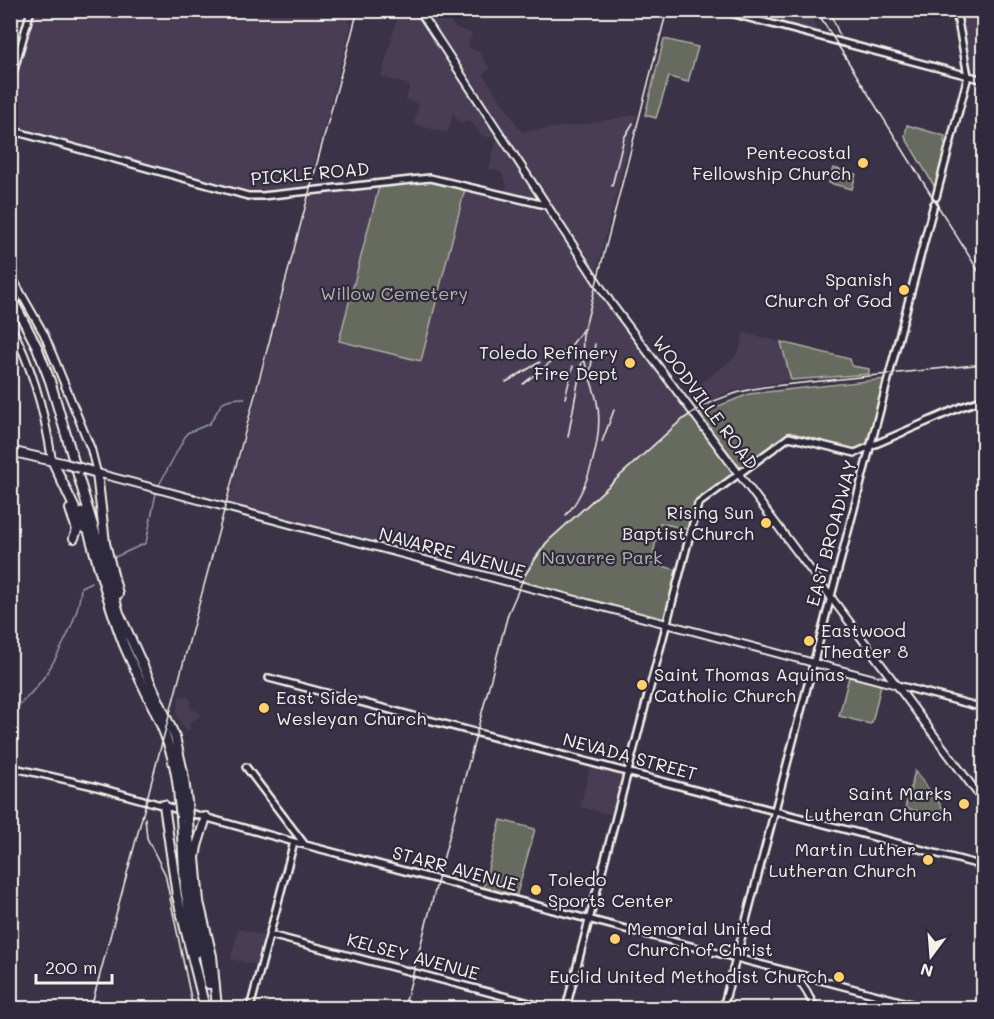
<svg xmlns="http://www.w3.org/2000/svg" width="994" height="1019" font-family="Mali,sans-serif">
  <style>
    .built { fill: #483e54 }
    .green { fill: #666b5e; stroke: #adaea3; stroke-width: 1.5 }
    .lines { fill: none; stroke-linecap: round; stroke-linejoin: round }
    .stream { stroke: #929ba7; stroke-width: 1.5 }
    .secondary-casing { stroke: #f4f1e8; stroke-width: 10 }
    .primary-casing { stroke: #f4f1e8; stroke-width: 10 }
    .highway-casing { stroke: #f4f1e8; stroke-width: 12 }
    .secondary { stroke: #2f2a3d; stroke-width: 5 }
    .primary { stroke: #2f2a3d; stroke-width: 6 }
    .highway { stroke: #2f2a3d; stroke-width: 8 }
    .rail { stroke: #f4f1e8; stroke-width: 1.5 }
    .highway-bridge-casing { stroke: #f4f1e8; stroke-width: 12; stroke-linecap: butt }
    .highway-bridge { stroke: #2f2a3d; stroke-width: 8 }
    .poi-dot { fill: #ffd166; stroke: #2f2a3d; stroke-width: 2 }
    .labels { text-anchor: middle; stroke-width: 4.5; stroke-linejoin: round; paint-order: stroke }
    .poi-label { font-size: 18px; fill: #f4f1e8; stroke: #2f2a3d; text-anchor: end }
    .street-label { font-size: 18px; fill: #f4f1e8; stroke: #2f2a3d }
    .park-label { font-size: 18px; fill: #b4b5aa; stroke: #2f2a3d }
  </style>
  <rect width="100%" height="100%" fill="#3a3347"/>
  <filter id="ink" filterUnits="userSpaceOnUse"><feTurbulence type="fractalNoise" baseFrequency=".0167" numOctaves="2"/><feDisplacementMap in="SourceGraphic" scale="12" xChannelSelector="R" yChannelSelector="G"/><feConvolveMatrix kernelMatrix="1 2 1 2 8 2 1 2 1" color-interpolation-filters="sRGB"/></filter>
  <g filter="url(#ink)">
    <path class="built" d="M344 10 351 24 308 188 260 194 241 191 11 127V104L35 11Z
      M383 11H444L455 28 472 33 468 47 479 52 490 69 483 74 522 132 593 123 637 114 595 276 571 236 555 219 692 413 677 424 550 539 534 559 519 586 227 508 311 191 380 183 420 361 466 185 538 201 506 193 507 184 501 172 489 169 497 138 482 136 469 119 461 124 453 114 447 133 414 124 419 104 406 100 410 85 381 77 398 15Z
      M733 11H812L809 14 819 33Z
      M957 13 983 19V78L969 74Z
      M744 333 781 342 791 380 728 392 695 409 686 398V395L734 358 739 351Z
      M180 696 185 697 188 696 192 702 189 705 194 711 197 710 201 715 188 724 191 728 187 731 176 715Z
      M591 763 628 772 617 816 580 807Z
      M238 929 267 936 260 966 231 959Z"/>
    <path class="green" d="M664 39 698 47 688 82 669 77 656 118 645 115Z
      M907 125 945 136 944 142 948 143 936 189 905 137Z
      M833 168 856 174 852 189 829 183Z
      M419 178 466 185 421 361 339 341 380 183Z
      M781 342 850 359 852 366 869 369V374L791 380Z
      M885 379 868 443 855 450 789 432 741 468 698 414 749 394Z
      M692 413 738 473 699 502 691 530 660 523 651 563 681 571 667 625 519 586 534 559 550 539 677 424Z
      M849 677 881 685 872 723 870 724 839 716Z
      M915 771 952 820 905 808Z
      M501 820 535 829 516 897 483 888Z"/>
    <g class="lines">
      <path class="stream" d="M159 485 187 433 209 424C225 403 215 399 245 398
        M113 558 146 543 156 493
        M10 714C24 701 38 687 48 671 62 648 80 613 81 587L91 582"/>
      <g class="secondary-casing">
        <path id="secondary" d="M719 10 984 80
          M10 84 31 10
          M10 130 248 196H262L430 178 545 205
          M936 197 968 76 956 10
          M269 678 984 866
          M897 685 984 708
          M10 767 93 786 294 842 927 1008
          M246 767 305 845
          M270 935 549 1008
          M796 975 807 992 815 1008
          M250 1008 294 842
          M566 1008 698 504 789 437 855 453 961 407 984 399
          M723 1008 934 204"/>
      </g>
      <g class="primary-casing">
        <path id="primary" d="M419 10 611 303 984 802
          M10 274 44 334 91 449 97 473 897 685
          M10 325C33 367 45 414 52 460"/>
      </g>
      <g class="highway-casing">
        <path id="highway" d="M10 295 37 347 50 381 119 613 175 737 183 772 187 802
          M10 451 66 464
          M52 460 84 528
          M80 468 97 473 105 543 118 594
          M70 509 77 530 74 538
          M83 512C96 556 107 602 124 645 147 699 176 739 179 801
          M164 805 177 896 205 1008
          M181 817 185 889 196 953
          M206 817 197 846 195 858 199 902 212 956 217 1008
          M188 820 193 896 209 984"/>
      </g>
      <use href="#secondary" class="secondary"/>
      <use href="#primary" class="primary"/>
      <use href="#highway" class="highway"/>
      <path class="rail" d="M816 10 984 280
        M829 10 840 36
        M612 186 624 138 633 123
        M590 372 595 344
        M506 382 540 362
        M523 384 571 346 583 329
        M565 398 573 366
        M568 437 582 361
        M602 442 614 410
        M566 515C588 491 604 435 597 402 592 378 580 362 583 335L667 10
        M145 818 147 838 165 874 193 1008
        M91 1008 358 10
        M404 1008 508 614 525 575 546 543 677 424C702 403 732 392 764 387L984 364"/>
      <g class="highway-bridge-casing">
        <path id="highway-bridge" d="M66 464 80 468
          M179 801 181 817
          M187 802 188 820"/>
      </g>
      <use href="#highway-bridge" class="highway-bridge"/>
    </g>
  </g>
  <g class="poi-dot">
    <circle cx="863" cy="163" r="6"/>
    <circle cx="904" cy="290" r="6"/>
    <circle cx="630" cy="363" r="6"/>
    <circle cx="766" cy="523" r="6"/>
    <circle cx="809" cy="641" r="6"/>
    <circle cx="642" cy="685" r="6"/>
    <circle cx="264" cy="708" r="6"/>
    <circle cx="964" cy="804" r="6"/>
    <circle cx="928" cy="860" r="6"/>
    <circle cx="536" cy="890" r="6"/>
    <circle cx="615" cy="939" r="6"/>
    <circle cx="839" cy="977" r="6"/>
  </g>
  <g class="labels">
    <g class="poi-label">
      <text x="851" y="159">Pentecostal<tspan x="851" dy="21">Fellowship Church</tspan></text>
      <text x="892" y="286">Spanish<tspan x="892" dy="21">Church of God</tspan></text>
      <text x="618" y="359">Toledo Refinery<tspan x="618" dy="21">Fire Dept</tspan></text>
      <text x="754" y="519">Rising Sun<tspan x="754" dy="21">Baptist Church</tspan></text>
      <text x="821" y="637" text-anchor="start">Eastwood<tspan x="821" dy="21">Theater 8</tspan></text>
      <text x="654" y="681" text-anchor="start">Saint Thomas Aquinas<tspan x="654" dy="21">Catholic Church</tspan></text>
      <text x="276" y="704" text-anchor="start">East Side<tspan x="276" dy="21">Wesleyan Church</tspan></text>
      <text x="952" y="800">Saint Marks<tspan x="952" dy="21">Lutheran Church</tspan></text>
      <text x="916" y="856">Martin Luther<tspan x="916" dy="21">Lutheran Church</tspan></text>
      <text x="548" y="886" text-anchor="start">Toledo<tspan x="548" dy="21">Sports Center</tspan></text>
      <text x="627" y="935" text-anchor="start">Memorial United<tspan x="627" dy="21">Church of Christ</tspan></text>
      <text x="827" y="983">Euclid United Methodist Church</text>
    </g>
    <g class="street-label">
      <text transform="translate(310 174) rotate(-5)" y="6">PICKLE ROAD</text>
      <text transform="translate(705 403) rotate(53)" y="6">WOODVILLE ROAD</text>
      <text transform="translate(832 533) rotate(-75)" y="6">EAST BROADWAY</text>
      <text transform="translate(452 553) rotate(15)" y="6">NAVARRE AVENUE</text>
      <text transform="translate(630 757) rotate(15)" y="6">NEVADA STREET</text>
      <text transform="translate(455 869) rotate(15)" y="6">STARR AVENUE</text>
      <text transform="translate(413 957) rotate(15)" y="6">KELSEY AVENUE</text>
    </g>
    <g class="park-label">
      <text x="394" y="300">Willow Cemetery</text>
      <text x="602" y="564">Navarre Park</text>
    </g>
  </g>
  <rect width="994" height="1019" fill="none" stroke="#2f2a3d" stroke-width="36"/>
  <rect x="18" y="18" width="958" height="983" fill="none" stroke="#f4f1e8" stroke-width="2" filter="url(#ink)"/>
  <g transform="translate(931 956) rotate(196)" stroke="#2f2a3d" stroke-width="4.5" paint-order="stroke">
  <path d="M0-4.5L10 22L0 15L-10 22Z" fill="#f4f1e8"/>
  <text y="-9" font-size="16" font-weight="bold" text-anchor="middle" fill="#f4f1e8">N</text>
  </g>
  <path d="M36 974v9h76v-9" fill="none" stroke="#f4f1e8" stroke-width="3"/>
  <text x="45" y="974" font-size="18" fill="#f4f1e8" stroke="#2f2a3d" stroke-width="4.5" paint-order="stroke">200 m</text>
</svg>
